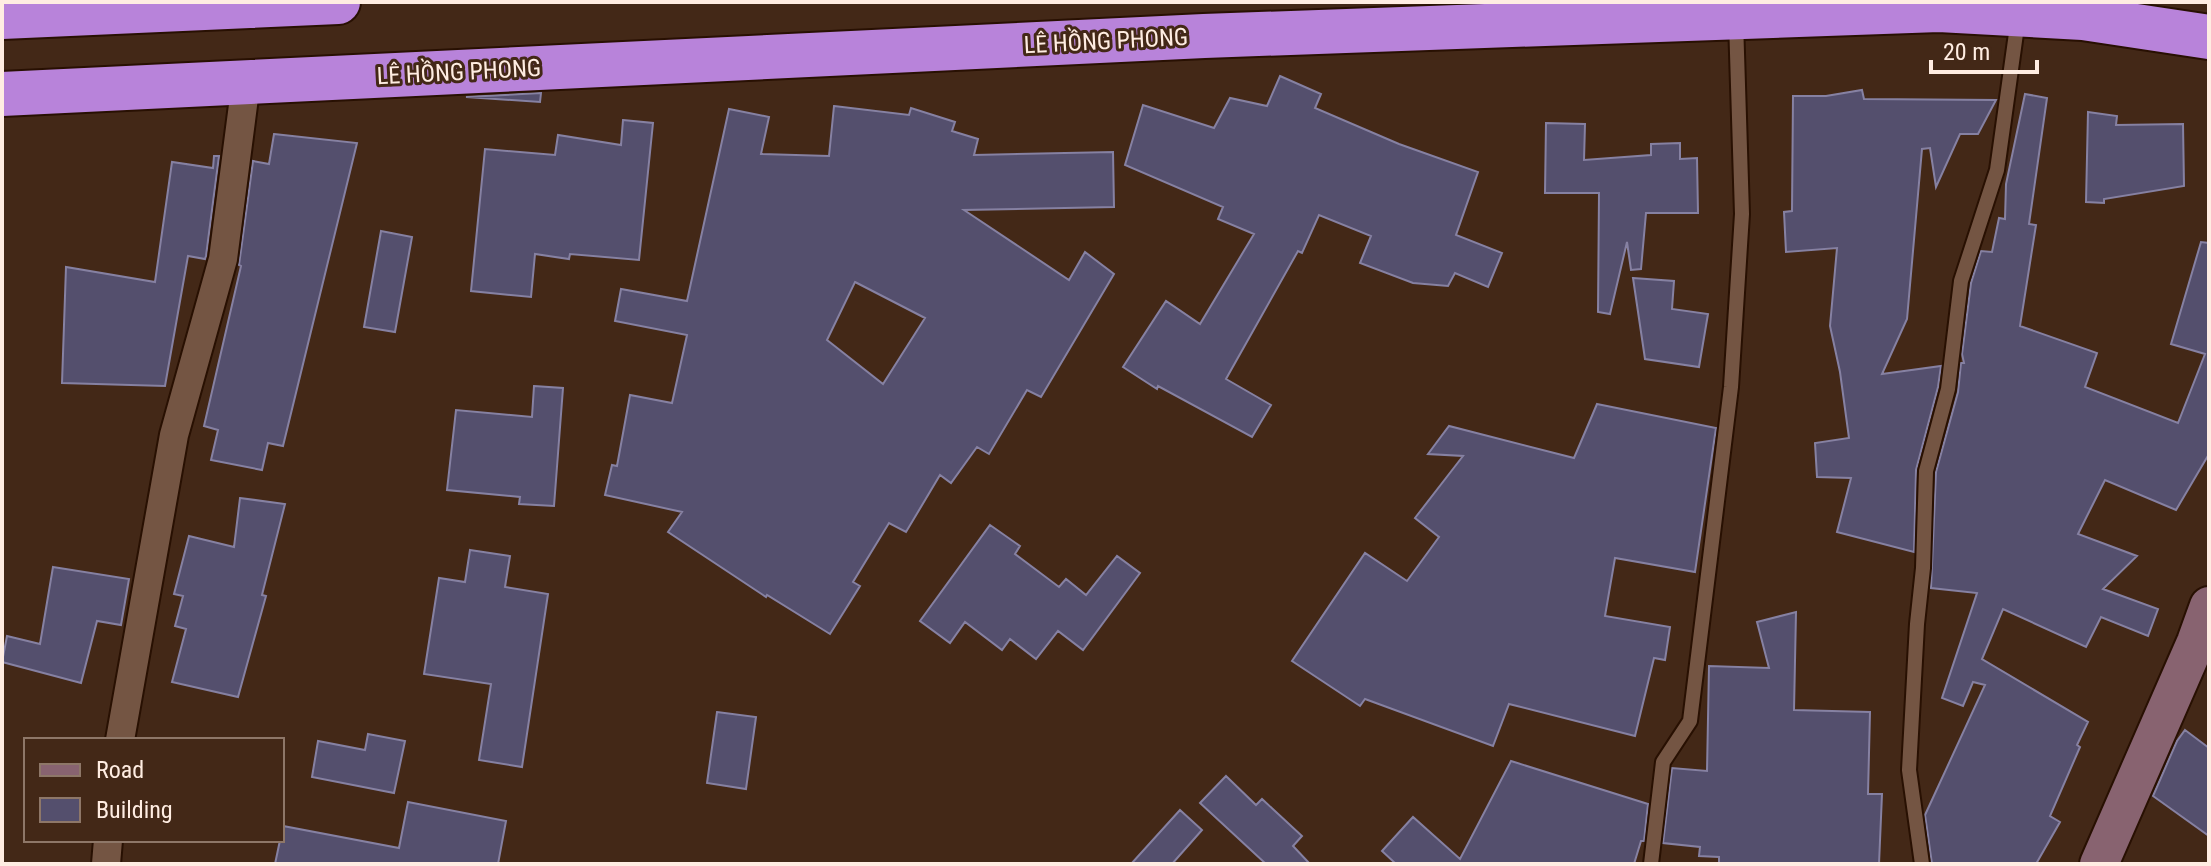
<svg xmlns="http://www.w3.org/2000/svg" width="2211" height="866" font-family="'Roboto Condensed',sans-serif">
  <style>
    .building { fill: #544f6d; stroke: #8681a2; stroke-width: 2; fill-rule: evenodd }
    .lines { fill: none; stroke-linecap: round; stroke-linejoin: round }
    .lane-casing { stroke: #281002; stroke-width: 18 }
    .street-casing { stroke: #281002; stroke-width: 32 }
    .secondary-casing { stroke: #281002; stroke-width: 42 }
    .highway-casing { stroke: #281002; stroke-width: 48 }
    .lane { stroke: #745543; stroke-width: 14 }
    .street { stroke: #745543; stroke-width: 28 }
    .secondary { stroke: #886370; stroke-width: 38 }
    .highway { stroke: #b883da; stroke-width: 44 }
    .labels { text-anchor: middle; stroke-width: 6; stroke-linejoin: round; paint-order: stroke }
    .street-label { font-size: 24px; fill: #ffede2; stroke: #432817 }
  </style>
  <rect width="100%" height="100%" fill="#432817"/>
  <path class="building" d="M1280 76 1321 94 1315 108 1399 144 1478 172 1456 235 1502 253 1488 287 1455 273 1448 286 1413 283 1360 263 1371 236 1319 215 1302 253 1298 251 1226 379 1271 405 1252 437 1158 386 1157 389 1123 367 1166 301 1200 324 1254 234 1218 219 1223 207 1125 165 1143 105 1214 128 1230 98 1267 106Z
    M1862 90 1864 99 1996 100 1978 134H1960L1936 187 1930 148 1922 149 1907 319 1882 374 1941 366 1938 387 1916 470 1914 552 1837 532 1851 478 1817 477 1815 443 1849 438 1840 372 1830 326 1837 248 1786 252 1784 212 1792 211 1793 96H1826Z
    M541 93 540 102 466 97Z
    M2025 94 2047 98 2029 224 2036 225 2020 326 2097 353 2085 387 2178 423 2205 354 2171 344 2201 242 2209 243V454L2176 510 2105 480 2078 534 2137 556 2103 589 2158 609 2148 636 2101 617 2086 647 2003 609 1982 659 2088 722 2077 745 2080 747 2050 816 2060 822 2036 864H1932L1925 815 1985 685 1973 682 1963 706 1942 698 1977 593 1931 588 1936 472 1958 392 1961 363H1964L1962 354 1971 283 1981 251 1992 252 1999 218 2005 219 2006 184Z
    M834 106 909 115 911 108 955 122 952 131 978 139 974 155 1113 152 1114 207 964 210 1069 280 1085 252 1114 274 1041 397 1027 390 989 454 977 447 951 483 940 475 906 532 889 523 853 582 860 586 830 634 767 595 766 597 668 532 682 512 605 495 612 465 617 466 630 395 672 403 687 335 615 321 621 289 687 301 729 109 769 117 761 154 829 156ZM855 282 925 318 883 384 827 340Z
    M2088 112 2117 116 2116 125 2183 124 2184 186 2104 199V203L2086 202Z
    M623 120 653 123 639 260 570 254 569 259 535 254 531 297 471 291 485 149 555 155 558 135 621 145Z
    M1546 123 1585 124 1584 160 1651 155V144L1680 143V159L1697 158 1698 213H1646L1641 269 1631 270 1627 242 1610 314 1598 312 1599 193H1545Z
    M274 134 357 143 283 446 268 443 262 470 211 460 218 430 204 426 241 266 239 265 253 161 269 164Z
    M214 156H219L206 256 205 259 188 256 165 386 62 383 66 267 155 282 172 162 213 168Z
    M381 231 412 237 395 332 364 327Z
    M1633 278 1674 281 1672 309 1708 314 1699 367 1645 359Z
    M534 386 563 388 554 506 519 504 520 497 447 490 456 410 532 417Z
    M1597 404 1716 428 1695 572 1615 558 1605 616 1670 627 1665 660 1654 658 1635 736 1509 704 1493 746 1365 699 1360 706 1292 661 1365 553 1407 581 1439 537 1415 518 1463 456 1428 454 1449 426 1574 458Z
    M240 498 285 504 262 595 266 596 238 697 172 682 186 629 175 626 183 596 174 594 189 536 234 547Z
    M990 525 1020 546 1015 554 1059 587 1066 579 1086 595 1117 556 1140 573 1083 650 1058 631 1036 659 1010 639 1002 650 965 622 950 643 920 621Z
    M470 550 510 556 505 587 548 594 522 767 479 760 491 684 424 674 439 578 465 582Z
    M53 567 129 579 121 625 97 621 81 683 2 662 7 636 40 644Z
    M1796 612 1794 710 1870 712 1868 794H1882L1879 864H1719V857L1699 856 1700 847 1663 843 1672 768 1707 771 1709 666 1769 668 1757 622Z
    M717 712 756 717 746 789 707 783Z
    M2185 730 2209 748V836L2153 796 2177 741Z
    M368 734 405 741 394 793 312 777 318 741 365 750Z
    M1511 761 1648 804 1644 841H1641L1634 864H1396L1382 851 1413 817 1460 859Z
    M1226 776 1256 805 1262 799 1302 836 1293 846 1310 864H1266L1200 803Z
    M408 802 506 821 498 864H275L283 826 399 848Z
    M1180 810 1202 830 1172 864H1131Z"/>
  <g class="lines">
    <g class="lane-casing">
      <path id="lane" d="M1651 864 1663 762 1690 721 1731 387 1742 214 1736 21
        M1922 864 1909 770 1917 624 1923 568 1926 471 1948 389 1961 281 1997 170 2018 19"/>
    </g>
    <g class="street-casing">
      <path id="street" d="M120 740 174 435 223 259 246 82
        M106 864 108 840"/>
    </g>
    <g class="secondary-casing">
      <path id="secondary" d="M2099 864 2196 642 2209 606"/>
    </g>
    <g class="highway-casing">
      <path id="highway" d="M2 17 338 2
        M2 94 1204 36 1939 10 2083 18 2209 37"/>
    </g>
    <use href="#lane" class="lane"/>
    <use href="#street" class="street"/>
    <use href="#secondary" class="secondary"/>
    <use href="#highway" class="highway"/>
  </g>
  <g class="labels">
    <g class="street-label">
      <text transform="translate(1106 41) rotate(-3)" y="8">LÊ HỒNG PHONG</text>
      <text transform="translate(459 72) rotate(-3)" y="8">LÊ HỒNG PHONG</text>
    </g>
  </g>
  <rect width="2211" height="866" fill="none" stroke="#ffede2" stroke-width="8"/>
  <rect x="24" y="738" width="260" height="104" fill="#432817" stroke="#8e7768" stroke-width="2"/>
  <rect x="40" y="764" width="40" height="12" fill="#886370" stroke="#8e7768" stroke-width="2"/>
  <text x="96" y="778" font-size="24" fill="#ffede2">Road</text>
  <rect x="40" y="798" width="40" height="24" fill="#544f6d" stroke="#8e7768" stroke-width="2"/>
  <text x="96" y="818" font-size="24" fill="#ffede2">Building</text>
  <path d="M1931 60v12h106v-12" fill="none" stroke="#ffede2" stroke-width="4"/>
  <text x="1943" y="60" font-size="24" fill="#ffede2" stroke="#432817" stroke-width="6" paint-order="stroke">20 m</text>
</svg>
